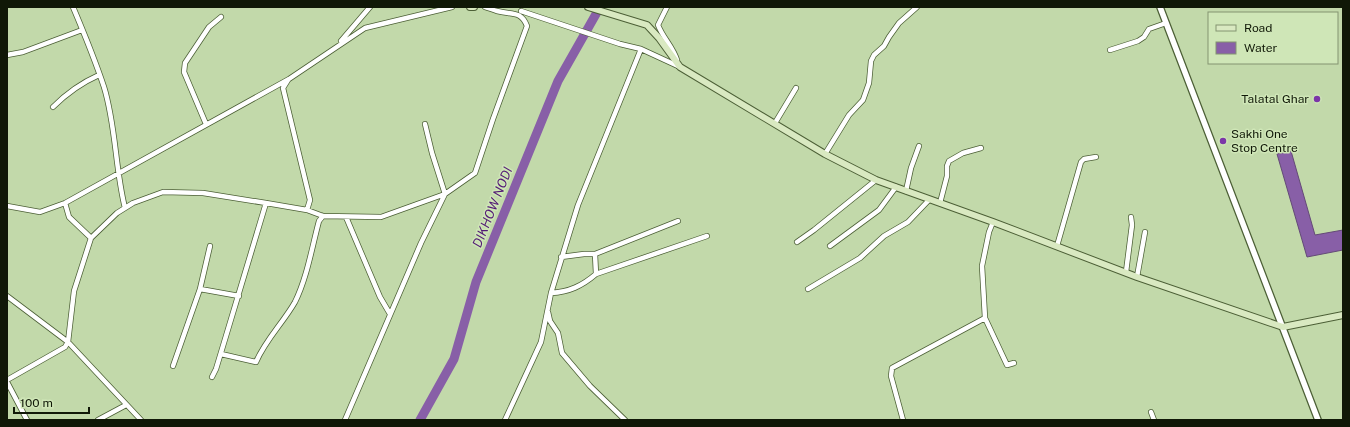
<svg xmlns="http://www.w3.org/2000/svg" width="1350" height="427" font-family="'Public Sans',sans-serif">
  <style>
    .water { fill: #885fa7; stroke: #644a77 }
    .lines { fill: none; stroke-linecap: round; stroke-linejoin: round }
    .river { stroke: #885fa7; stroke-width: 9 }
    .minor-casing { stroke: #4c5f36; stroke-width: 6 }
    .tertiary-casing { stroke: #4c5f36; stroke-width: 8 }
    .secondary-casing { stroke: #4c5f36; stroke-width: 8 }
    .minor { stroke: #fff; stroke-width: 4.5 }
    .tertiary { stroke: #fff; stroke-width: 5.5 }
    .secondary { stroke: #d9e9c1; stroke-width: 6 }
    .poi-dot { fill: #7b35a8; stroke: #cfe6b7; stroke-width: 1.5 }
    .labels { text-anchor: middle; stroke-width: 3; stroke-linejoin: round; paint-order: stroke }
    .poi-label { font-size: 12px; fill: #101807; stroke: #cfe6b7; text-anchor: end }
    .water-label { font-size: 13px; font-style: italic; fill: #521a74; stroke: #cfe6b7 }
  </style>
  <rect width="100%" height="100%" fill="#c2d9aa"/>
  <path class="water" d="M1291 151 1315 235 1343 230V250L1307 257 1277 154Z"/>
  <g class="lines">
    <path class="river" d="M420 420 454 359 476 282 558 81 600 7"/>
    <g class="minor-casing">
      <path id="minor" d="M73 7C84 33 95 60 104 87 116 126 115 168 125 208
        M667 7 658 25C663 38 673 47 677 60
        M521 11 620 44 641 49
        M341 41 370 7
        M1110 50 1138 41 1144 37 1149 29 1166 23
        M7 55 23 52 82 30
        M288 80 283 88 310 200 307 210
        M53 107C67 93 81 83 99 75
        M775 123 796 88
        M206 124 184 72 185 63 209 27 221 17
        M825 154 849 115 863 100 869 83 871 61 874 55 884 46 889 37 899 23 917 7
        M906 191 911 168 919 146
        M65 203 69 217 91 238
        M940 203 947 176V166L949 161 963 153 981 148
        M7 206 40 212 65 203 289 79 365 28 452 7
        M346 217 380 297 390 314
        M797 242 814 230 876 180
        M830 246 879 210 896 187
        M1057 246 1081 162 1084 159 1096 157
        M561 257 584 254H595
        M1126 272 1132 225 1131 217
        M596 274 707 236
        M1137 277 1145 232
        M200 289 210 246
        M808 289 860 258 884 236 908 222 929 200
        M551 293C569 292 582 286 596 274L595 254 678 221
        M7 296 68 342 65 347 7 380
        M548 312 550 321 558 333 562 353 590 386 625 420
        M985 318 1007 365 1014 363
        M221 354 256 362C266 339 283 323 295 302 307 278 312 247 319 221L323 216
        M173 366 200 289 239 296
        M212 377 216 369 226 336 266 203
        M7 382 27 420
        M1151 412 1154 420
        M98 420 126 405
        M141 420 68 342 74 291 91 238 117 213 133 203 163 192 203 193 266 203 307 210 323 216 381 217 445 194 432 153 425 124
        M345 420 421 243 445 194 475 173 493 119 527 26C521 10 511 15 497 11 493 10 489 8 485 7
        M505 420 541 342 551 293 578 205 641 49 680 67
        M903 420 891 376 892 368 985 318 982 266 989 232 993 222"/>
    </g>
    <g class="tertiary-casing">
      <path id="tertiary" d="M1160 7 1318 420"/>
    </g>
    <g class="secondary-casing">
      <path id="secondary" d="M470 7H474
        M588 7 647 25 659 38 680 67 825 154 876 180 993 222 1137 277 1283 327 1343 315"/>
    </g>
    <use href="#minor" class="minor"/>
    <use href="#tertiary" class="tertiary"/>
    <use href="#secondary" class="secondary"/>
  </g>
  <g class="poi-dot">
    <circle cx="1317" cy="99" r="4"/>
    <circle cx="1223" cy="141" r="4"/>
  </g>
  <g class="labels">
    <g class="poi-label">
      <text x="1309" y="103">Talatal Ghar</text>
      <text x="1231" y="138" text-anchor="start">Sakhi One<tspan x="1231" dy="14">Stop Centre</tspan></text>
    </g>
    <g class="water-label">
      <text transform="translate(492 207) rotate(-68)" y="5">DIKHOW NODI</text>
    </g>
  </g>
  <rect width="1350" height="427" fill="none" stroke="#101807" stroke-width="16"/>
  <rect x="1208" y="12" width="130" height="52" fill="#cfe6b7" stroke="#839471"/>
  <rect x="1216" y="25" width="20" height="6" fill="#d9e9c1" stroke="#839471"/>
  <text x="1244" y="32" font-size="12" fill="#101807">Road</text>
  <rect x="1216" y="42" width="20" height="12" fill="#885fa7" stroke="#839471"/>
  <text x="1244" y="52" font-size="12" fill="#101807">Water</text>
  <path d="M14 407v6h75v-6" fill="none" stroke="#101807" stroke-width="2"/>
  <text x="20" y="407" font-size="12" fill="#101807" stroke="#cfe6b7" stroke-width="3" paint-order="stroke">100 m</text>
</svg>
